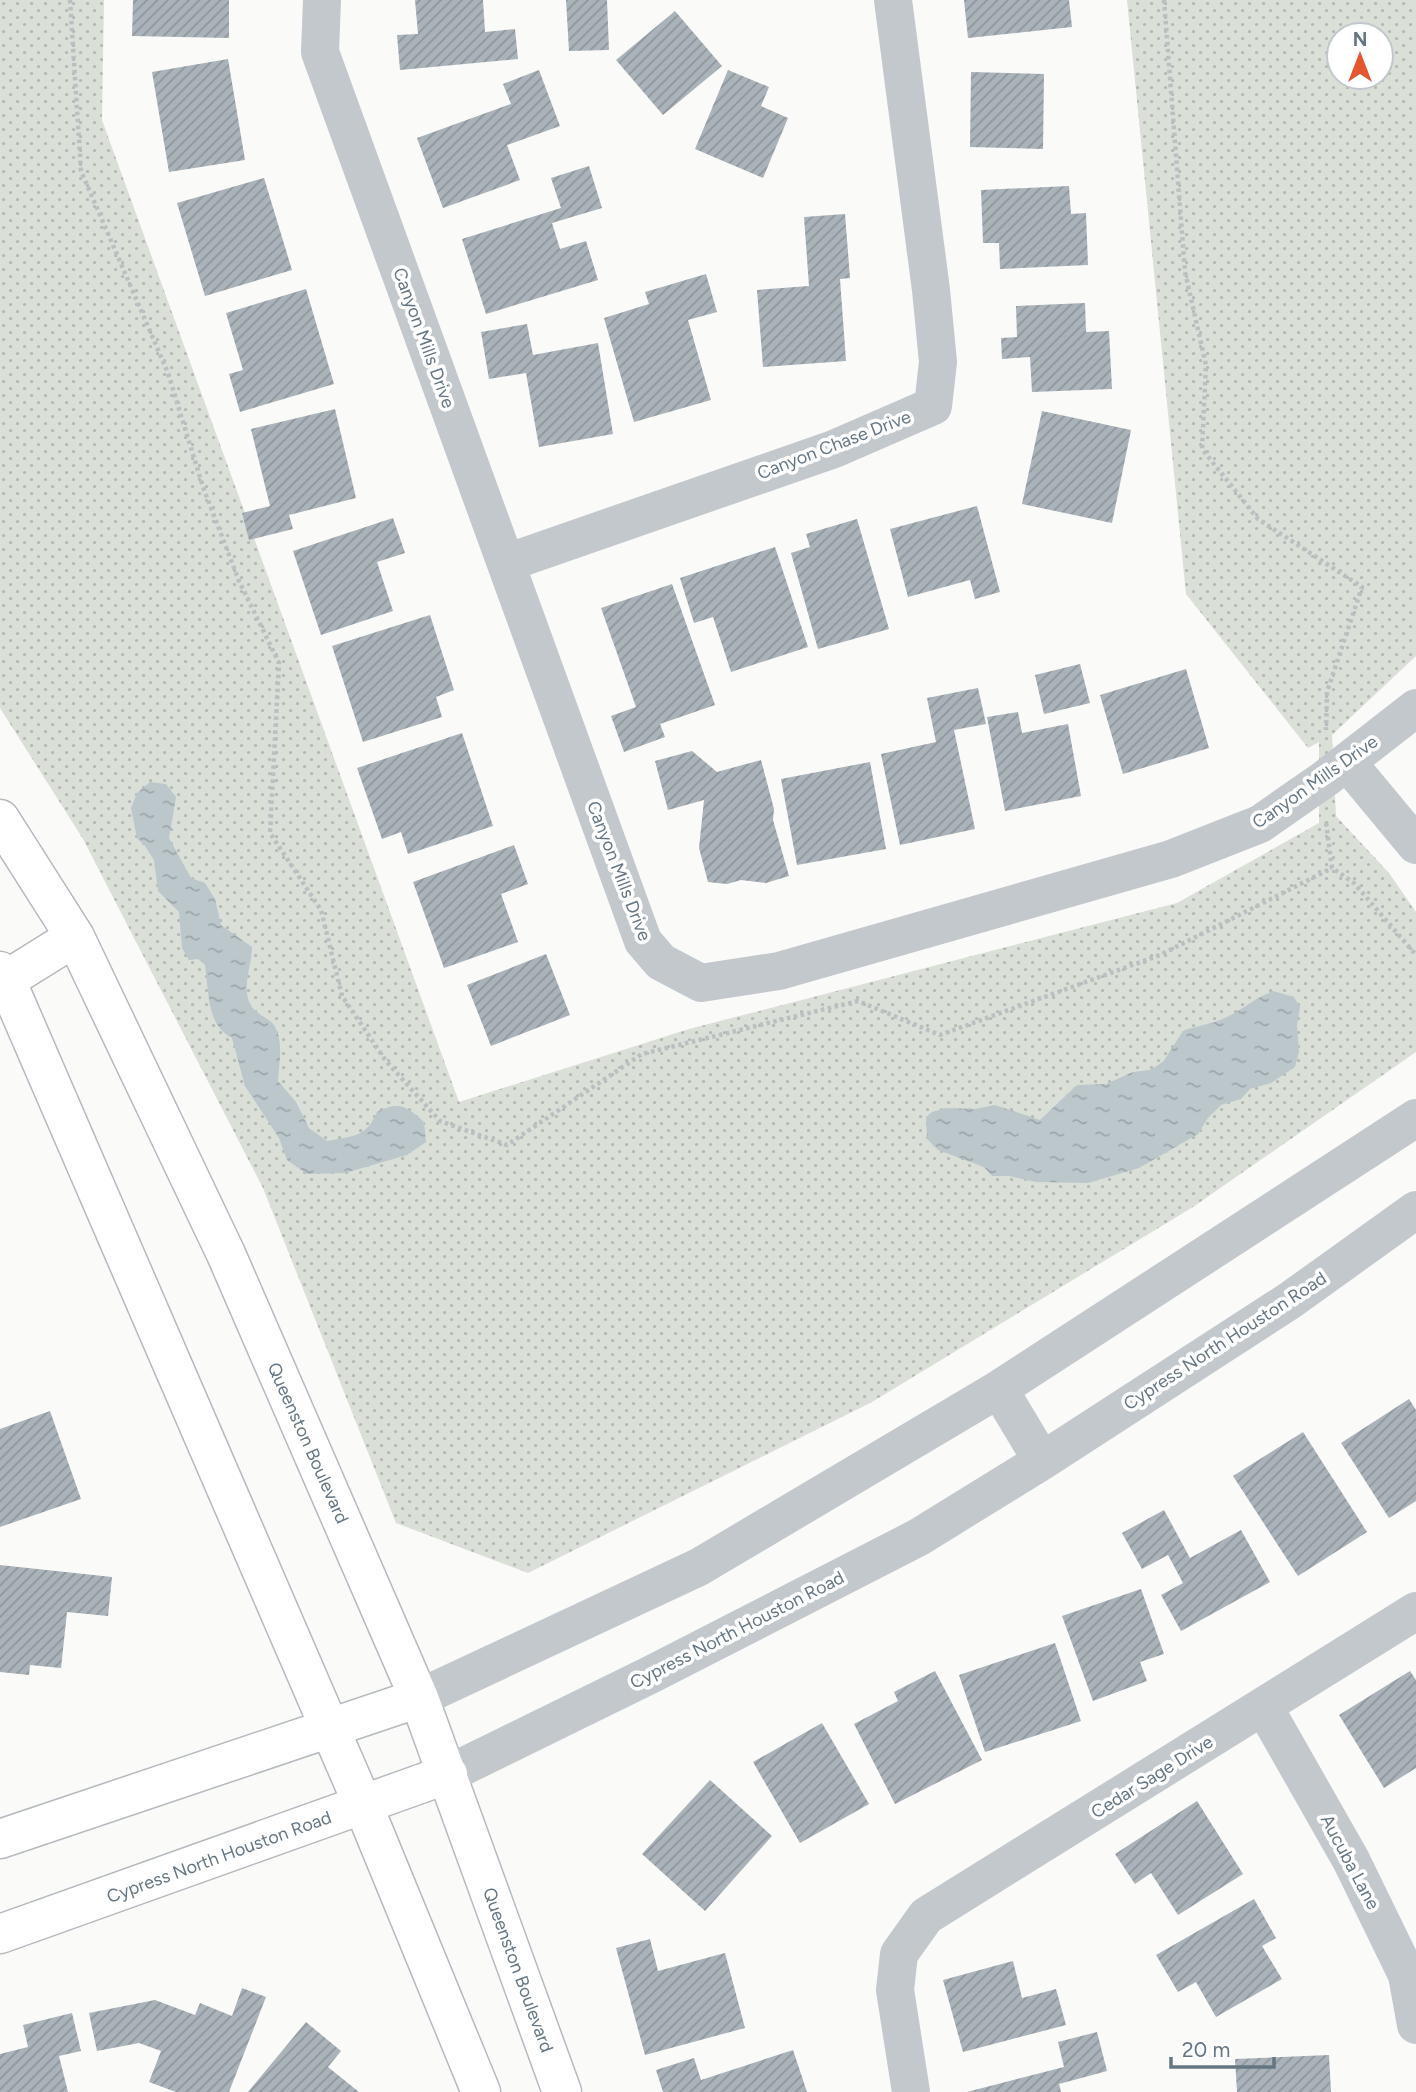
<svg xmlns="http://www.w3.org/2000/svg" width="1416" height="2092" font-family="Figtree,sans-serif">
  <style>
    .grass { fill: url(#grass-dots); fill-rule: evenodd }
    .water { fill: url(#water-ripples) }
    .building { fill: url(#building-hatch) }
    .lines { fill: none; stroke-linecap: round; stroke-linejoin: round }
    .major-casing { stroke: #b5babe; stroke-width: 41 }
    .path { stroke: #bbbfc2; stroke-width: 4.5; stroke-dasharray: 3.5 3.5; stroke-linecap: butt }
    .minor { stroke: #c3c8cc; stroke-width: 38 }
    .major { stroke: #fff; stroke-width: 38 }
    .labels { text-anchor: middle; stroke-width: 7; stroke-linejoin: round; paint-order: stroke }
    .street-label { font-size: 18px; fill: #657683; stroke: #fff }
  </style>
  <defs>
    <pattern id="grass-dots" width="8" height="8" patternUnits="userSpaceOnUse" patternTransform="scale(1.75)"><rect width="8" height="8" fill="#dadfd7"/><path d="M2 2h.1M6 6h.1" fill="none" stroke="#b4b9b4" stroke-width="1.8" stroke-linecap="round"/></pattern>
    <pattern id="water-ripples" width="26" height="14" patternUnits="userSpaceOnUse" patternTransform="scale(1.75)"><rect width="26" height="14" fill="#bbc7cb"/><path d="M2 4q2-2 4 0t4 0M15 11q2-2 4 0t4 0" fill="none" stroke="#9ca6aa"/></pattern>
    <pattern id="building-hatch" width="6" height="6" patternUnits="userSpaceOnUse" patternTransform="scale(1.75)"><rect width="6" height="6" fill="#aab3b9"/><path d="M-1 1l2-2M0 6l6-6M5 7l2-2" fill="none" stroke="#8e969c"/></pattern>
  </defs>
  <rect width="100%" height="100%" fill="#fafaf8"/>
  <path class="grass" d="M0 0H104L102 120 459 1102 689 1029 1177 903 1319 823V742L1308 748 1186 594 1127 0H1416V656L1332 735 1336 816 1389 873 1416 912V1052L1193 1207 872 1402 528 1573 396 1523 263 1188 83 839 0 708ZM1339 35H1381V77H1339Z"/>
  <path class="water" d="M150 782 166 784 176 797 169 838 191 878 205 883 215 899 221 925 252 947C252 966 240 990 252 1007 257 1015 269 1018 274 1025 284 1041 279 1063 278 1081L296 1102 309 1128 327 1141C352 1136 366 1138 377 1112 399 1101 406 1106 424 1122L426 1142 407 1155 345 1173 307 1174 287 1160 279 1138 245 1086 232 1038C206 1025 209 990 205 965L198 959 189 960 182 948 179 912 158 891 154 860 145 846 137 838 131 808 137 793Z
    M1273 991 1294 997 1300 1007 1297 1025 1299 1052 1295 1067 1271 1083 1250 1089 1241 1099 1221 1105 1208 1118 1198 1134 1139 1168 1088 1183 1036 1182 1009 1176H992L984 1167 938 1150 927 1139 926 1117 932 1112 946 1108 975 1109 995 1105 1040 1120 1077 1085 1106 1084 1133 1072 1150 1070 1163 1062 1183 1031C1195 1026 1208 1025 1220 1020 1240 1012 1254 998 1273 991Z"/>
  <path class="building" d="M133 0H229V38L132 36Z
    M415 0H483L485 32 515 29 518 59 400 70 397 35 418 34Z
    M566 0H607L609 50 569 51Z
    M964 0H1069L1072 27 968 38Z
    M675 11 722 66 663 115 616 60Z
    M228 59 245 160 169 172 152 72Z
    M539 70 560 126 507 145 520 180 443 208 417 138 511 104 503 84Z
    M728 70 769 87 761 106 788 118 763 178 695 149Z
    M971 72 1044 74 1043 149 970 147Z
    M589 166 602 208 552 223 560 249 586 241 598 280 486 314 462 239 561 208 551 178Z
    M264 178 292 270 205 296 177 203Z
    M1069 186 1071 214 1086 213 1088 265 1000 269 999 243H983L981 190Z
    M845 214 850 278 840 279 846 361 763 367 757 290 809 286 804 217Z
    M706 274 717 312 688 320 711 400 634 422 604 318 649 304 645 292Z
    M306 289 334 384 240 412 229 374 243 370 226 313Z
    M1085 303 1086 332 1109 331 1112 389 1032 392 1030 357 1002 359 1001 338 1017 337 1016 306Z
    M527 324 533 355 598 343 613 434 539 447 526 373 489 379 481 332Z
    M335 409 356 498 289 515 293 529 249 540 242 513 270 506 251 429Z
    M1042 411 1131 430 1112 523 1022 504Z
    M977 506 1000 592 975 599 970 580 908 597 890 529Z
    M393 518 405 553 377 562 393 611 321 635 293 551Z
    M857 519 889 629 818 649 791 553 810 547 806 534Z
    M775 547 808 647 731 672 713 617 694 623 680 578Z
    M672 584 715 705 660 724 665 737 624 752 611 716 636 707 601 608Z
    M430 615 454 690 436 697 442 717 363 742 332 646Z
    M1080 664 1090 703 1044 714 1035 675Z
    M1186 669 1209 748 1123 774 1100 695Z
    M978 688 986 724 954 730 975 829 900 845 881 754 936 742 927 698Z
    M1018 712 1022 733 1068 724 1081 796 1005 811 987 717Z
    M462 733 493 826 408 854 401 832 382 839 357 768Z
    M692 751 717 772 761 760 774 809 773 820 789 876 766 883 741 880 727 884 708 882 699 848 704 800 668 810 655 761Z
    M870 762 886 849 797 865 781 779Z
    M514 845 528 884 501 894 518 942 444 968 413 882Z
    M546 954 570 1015 491 1046 467 985Z
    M1409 1399 1416 1410V1501L1389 1518 1341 1443Z
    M50 1411 81 1499 0 1527V1429Z
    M1303 1432 1367 1532 1298 1576 1233 1476Z
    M1164 1510 1190 1558 1241 1530 1270 1582 1181 1631 1161 1595 1183 1583 1168 1555 1142 1569 1122 1533Z
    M0 1565 112 1577 108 1616 67 1612 61 1668 30 1665 29 1675 0 1672Z
    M1141 1589 1164 1654 1140 1662 1147 1681 1093 1701 1062 1616Z
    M1055 1643 1081 1721 985 1752 959 1675Z
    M935 1671 982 1760 895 1804 854 1724 898 1701 894 1692Z
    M1410 1671 1416 1680V1768L1384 1788 1339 1715Z
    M822 1723 869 1804 800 1843 753 1762Z
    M710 1780 772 1836 705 1911 642 1854Z
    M1197 1801 1243 1874 1178 1915 1151 1873 1135 1884 1115 1854Z
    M1254 1899 1276 1938 1262 1946 1282 1979 1216 2017 1196 1982 1178 1992 1156 1955Z
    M650 1939 658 1971 725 1953 745 2028 645 2055 616 1948Z
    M1013 1961 1022 1998 1056 1989 1066 2025 963 2052 943 1980Z
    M242 1988 266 1997 229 2092H176L149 2082 161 2051 139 2043 97 2051 89 2013 155 2000 195 2015 200 2003 232 2016Z
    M72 2013 81 2051 59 2056 68 2092H0V2054L28 2047 23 2025Z
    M306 2022 341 2051 328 2067 359 2092H248Z
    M1097 2032 1107 2071 1059 2084 1061 2092H967L1064 2067 1058 2042Z
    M793 2050 807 2092H663L656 2070 694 2058 701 2080Z
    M1329 2055 1331 2092H1237L1235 2059Z"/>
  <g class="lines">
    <g class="major-casing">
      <path id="major" d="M0 819 75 937 226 1254 419 1698 562 2092
        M0 971 6 980 363 1805 481 2092
        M6 980 75 937
        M0 1839 419 1698
        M0 1934 448 1774"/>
    </g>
    <path class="path" d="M70 0 81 171 168 373 203 487 239 581 279 663 270 833 321 910 342 996 386 1061 440 1121 507 1145 642 1054 858 1001 940 1035 1160 955 1332 868
      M1164 0 1185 272 1206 365 1202 449 1258 519 1362 587 1327 692 1326 730
      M1326 823 1332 868 1354 883 1416 955"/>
    <path class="minor" d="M322 0 320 52 643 941 661 962 701 983 779 971 1171 859 1260 824 1326 778 1416 708
      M506 563 834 449 933 406 938 362 931 290 893 0
      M1347 762 1416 845
      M999 1389 1042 1461
      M419 1698 699 1567 999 1389 1416 1118
      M1264 1707 1351 1860 1407 1975 1416 2025
      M448 1774 652 1674 919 1537 1042 1461 1289 1301 1416 1210
      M911 2092 895 1990 899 1954 926 1916 1416 1611"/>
    <use href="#major" class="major"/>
  </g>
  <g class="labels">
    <g class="street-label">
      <text transform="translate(424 338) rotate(70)" y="6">Canyon Mills Drive</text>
      <text transform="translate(834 445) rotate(-21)" y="6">Canyon Chase Drive</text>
      <text transform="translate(1315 782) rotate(-35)" y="6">Canyon Mills Drive</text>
      <text transform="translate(619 871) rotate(69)" y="6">Canyon Mills Drive</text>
      <text transform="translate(1225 1341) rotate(-33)" y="6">Cypress North Houston Road</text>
      <text transform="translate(308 1443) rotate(66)" y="6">Queenston Boulevard</text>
      <text transform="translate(737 1630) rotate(-27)" y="6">Cypress North Houston Road</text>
      <text transform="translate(1152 1777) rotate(-32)" y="6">Cedar Sage Drive</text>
      <text transform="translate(219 1857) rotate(-20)" y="6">Cypress North Houston Road</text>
      <text transform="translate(1350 1862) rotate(62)" y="6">Aucuba Lane</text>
      <text transform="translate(518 1970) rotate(70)" y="6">Queenston Boulevard</text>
    </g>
  </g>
  <g transform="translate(1360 56)"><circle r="33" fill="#ffffff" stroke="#c1c8cd" stroke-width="2"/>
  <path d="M0-5L12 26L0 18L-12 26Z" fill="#e4572e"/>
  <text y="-10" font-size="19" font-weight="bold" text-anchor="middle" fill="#657683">N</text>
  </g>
  <path d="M1171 2057v10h103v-10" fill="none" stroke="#657683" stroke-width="3.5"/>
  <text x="1182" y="2057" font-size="21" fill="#657683" stroke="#ffffff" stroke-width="5" paint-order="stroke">20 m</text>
</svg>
